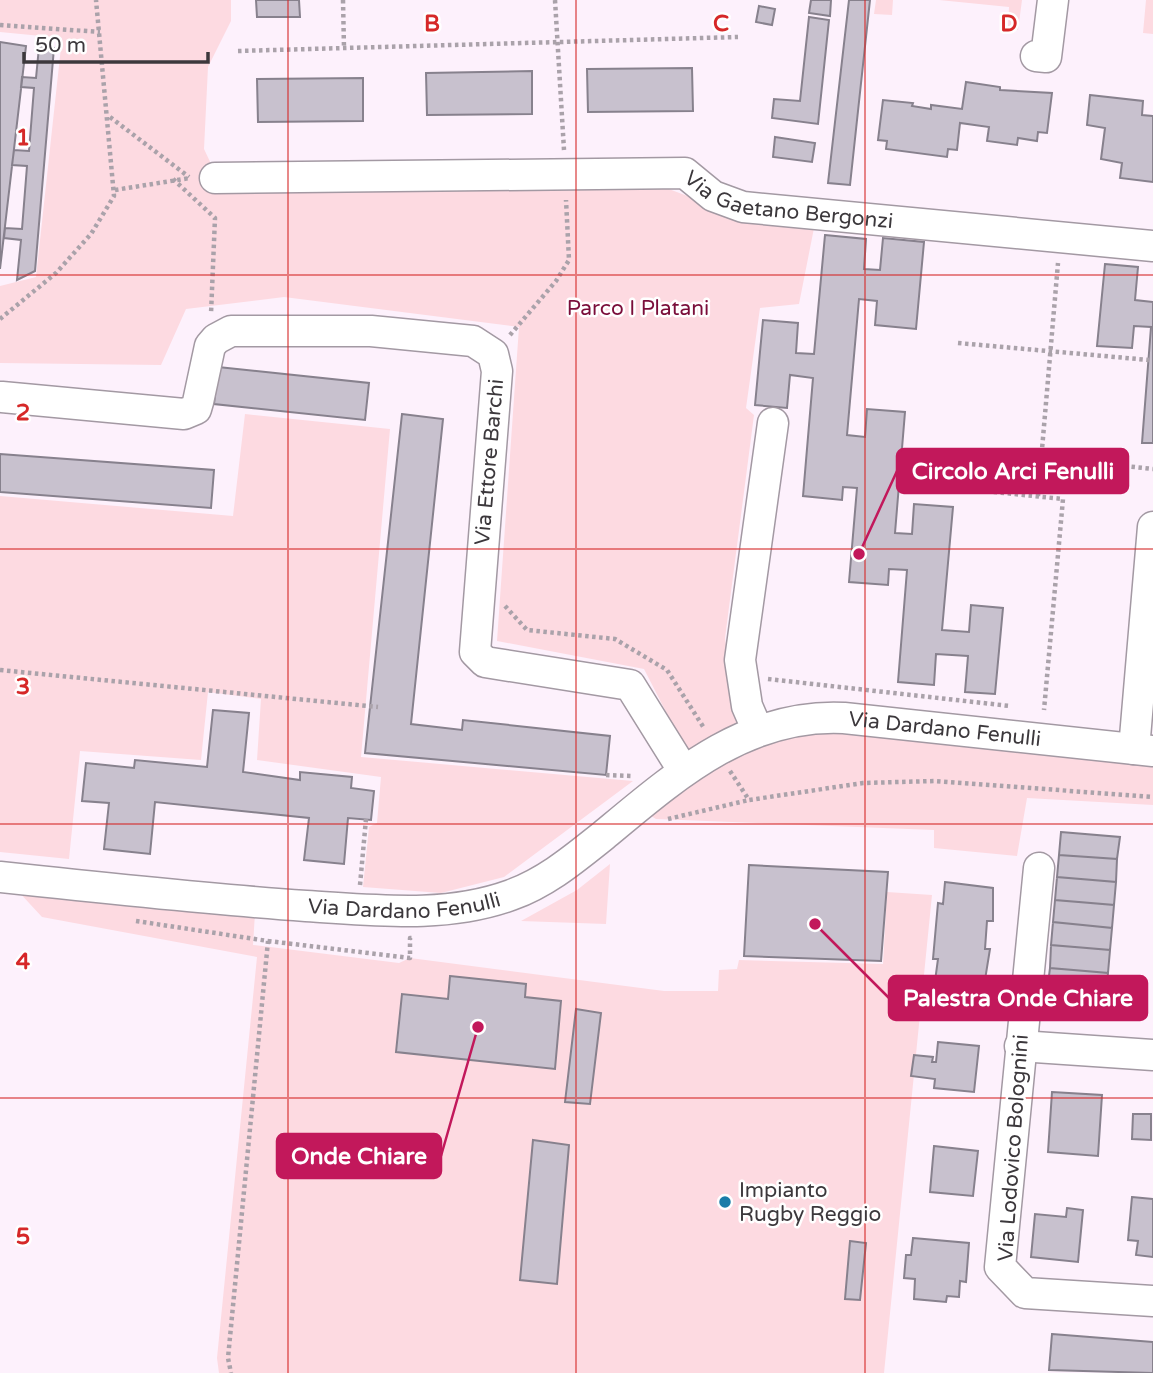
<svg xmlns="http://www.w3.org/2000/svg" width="1153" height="1373" font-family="'Varela Round',sans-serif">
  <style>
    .green { fill: #fddae1 }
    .building { fill: #c8c1ce; stroke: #87818d; stroke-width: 2 }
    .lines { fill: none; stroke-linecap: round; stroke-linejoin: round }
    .street-casing { stroke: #a399a3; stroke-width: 33 }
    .path { stroke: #aaa2aa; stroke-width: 4.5; stroke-dasharray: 3.5 3.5; stroke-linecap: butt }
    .street { stroke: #fff; stroke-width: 30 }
    .grid { fill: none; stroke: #d62828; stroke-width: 2; stroke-opacity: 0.55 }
    .poi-dot { fill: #1a7ca8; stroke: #fff; stroke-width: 2.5 }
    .labels { text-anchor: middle; stroke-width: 5; stroke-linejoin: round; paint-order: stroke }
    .street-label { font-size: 21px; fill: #3c383c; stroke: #fff }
    .park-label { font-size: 21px; fill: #7a0d3a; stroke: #fff }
    .poi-label { font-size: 21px; fill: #3c383c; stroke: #fff; text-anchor: start }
    .grid-label { font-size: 23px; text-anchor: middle; font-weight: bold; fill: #d62828; stroke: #fff; stroke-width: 5; stroke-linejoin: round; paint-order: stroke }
    .leader { fill: none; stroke: #c2185b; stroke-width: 2.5 }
    .callout-dot { fill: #c2185b; stroke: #fff; stroke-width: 2.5 }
    .callout { fill: #c2185b; stroke: #c2185b; stroke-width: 2.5 }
    .callout-label { font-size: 23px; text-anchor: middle; font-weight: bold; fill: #fff }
  </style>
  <rect width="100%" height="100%" fill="#fdf1fc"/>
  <path class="green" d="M0 0H231V21L208 67 204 149 222 187 658 185 733 213 814 228 799 304 760 308 746 408 754 415 725 638 736 723 686 751 644 669 497 641 519 327 284 297 186 309 161 365 0 363V286L36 277 62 38 0 32Z
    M876 0H893L892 15 874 14Z
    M939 0H1022L1018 30 1008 29 1009 7Z
    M1146 0H1153V34L1143 33Z
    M245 414 390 429 361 757 633 781 504 877 441 893 363 887 369 827 377 823 381 777 257 760 261 699 208 692 201 760 80 751 69 859 0 852V496L233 516Z
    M821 730 1068 758 1153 763V805L1027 798 1017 856 934 848V830L656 819 651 816C713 767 742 746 821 730Z
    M610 864 606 924 521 921 577 890Z
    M17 890 255 913 253 945 399 963 410 958 664 991H718L719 970 737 969 739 960 883 964 887 892 932 895 884 1373H219L217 1358 257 957 42 917Z"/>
  <path class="building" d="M256 0H299L300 17H257Z
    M811 0H831L830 16 809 13Z
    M849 0H870L850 185 828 183Z
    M759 6 775 9 772 25 756 22Z
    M809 17 829 20 818 124 772 118 774 99 800 101Z
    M0 42 26 46 0 269Z
    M39 47 54 48 35 271 17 280 21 240 4 238 5 228 22 229 27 166 12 165 14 150 29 151 34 88 21 87 22 77 36 78Z
    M692 68 693 111 588 112 587 69Z
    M532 71V114L427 115 426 73Z
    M363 78V121L258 122 257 79Z
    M966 82 1000 87V90L1052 93 1047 133 1038 132 1037 141 1018 138 1017 145 987 141 989 127 960 123 957 150 948 149 947 157 886 149 887 141 878 140 883 100 913 103 912 106 931 109V105L962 109Z
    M1090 95 1143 101 1142 115 1153 116V182L1120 178 1122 163 1101 159 1105 128 1087 125Z
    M775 137 815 143 812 162 773 157Z
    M825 235 866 239 864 269 880 270 883 238 924 242 916 329 875 325 877 301 859 299 847 435 865 437 867 409 905 412 895 533 912 534 914 504 953 507 942 630 969 632 971 605 1003 608 995 694 965 692 968 656 936 654 934 685 898 682 907 570 889 569 888 585 849 582 857 488 843 487 842 500 803 496 813 378 790 375 787 408 755 405 763 320 798 323 796 353 814 354Z
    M1105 264 1138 267 1135 300 1153 302V443H1142L1151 327 1134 326 1132 348 1097 346Z
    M218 367 369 383 365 420 214 404Z
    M402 414 443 419 411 724 462 730 463 720 610 736 606 775 365 753Z
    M0 454 214 470 211 508 0 492Z
    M213 710 249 713 243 772 300 780V772L352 777 351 788 374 791 371 820 348 818 344 864 304 860 309 818 155 802 150 854 104 849 109 803 82 801 86 763 134 768 135 760 207 767Z
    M1061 832 1120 837 1117 859 1059 855Z
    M1059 855 1117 859 1116 882 1057 877Z
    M749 865 888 872 881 961 744 956Z
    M1057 877 1116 882 1114 905 1055 900Z
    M945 882 993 888V921H987L985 949H990L984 986 935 981 938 959H933L938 903 943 904Z
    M1055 900 1114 905 1112 928 1053 922Z
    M1053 922 1112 928 1110 950 1051 945Z
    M1051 945 1110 950 1108 973 1050 968Z
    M1050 968 1108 973 1106 996 1047 991Z
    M450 976 526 984 525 997 561 1001 555 1069 396 1052 402 994 448 999Z
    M576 1009 601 1013 590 1104 565 1102Z
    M938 1042 979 1046 974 1092 934 1088 935 1079 911 1076 914 1055 933 1057 932 1062H936Z
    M1052 1092 1102 1095 1098 1156 1048 1152Z
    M1133 1114H1151V1140L1132 1139Z
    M533 1140 569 1145 557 1284 520 1280Z
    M934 1146 978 1151 973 1196 930 1192Z
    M1132 1197 1153 1199V1257L1136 1255 1138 1241 1128 1240Z
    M1067 1208 1083 1210 1078 1262 1031 1257 1035 1214 1066 1217Z
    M913 1238 969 1243 966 1282 960 1281 959 1297 947 1296 946 1302 914 1299 915 1279 904 1278 906 1255H911Z
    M850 1241 866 1243 860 1300 845 1299Z
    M1052 1334 1153 1342V1373L1049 1370Z"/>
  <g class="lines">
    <g class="street-casing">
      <g id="street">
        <path d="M1036 56 1046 57 1053 0"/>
        <path id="s1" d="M215 178 685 173 713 196 743 207 1153 246"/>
        <path d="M2 397 184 414 196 409 198 402 210 346 216 339 231 331H371L473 341 493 354 497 371 475 652 485 662 630 685 683 770"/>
        <path d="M757 729 747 706 740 660 773 423"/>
        <path d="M1134 749 1153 527"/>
        <path d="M1039 868 1000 1267 1025 1293 1153 1301"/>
        <path id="s2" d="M0 877C102 888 204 899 306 906 375 910 445 919 511 895 547 882 575 858 604 835 675 776 746 713 844 718L1153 751"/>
        <path d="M1020 1046 1153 1055"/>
      </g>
    </g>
    <path class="path" d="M343 0 344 48
      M555 0 564 150
      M0 25 100 32
      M238 51 738 37
      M110 117 189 177
      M173 179 215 218 211 314
      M115 190 190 178
      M0 319 56 273 91 234 114 196 96 0
      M510 335 556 281 569 260 566 200
      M958 343 1149 360
      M1041 457 1153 469
      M945 487 1063 499 1044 710
      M1038 496 1058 263
      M505 606 527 630 615 639 667 670 704 728
      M0 670 378 707
      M768 679 1010 706
      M730 771 749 800 863 783 935 781 1153 797
      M606 775 633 776
      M668 819 749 800
      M360 885 366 819
      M136 921 268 941 228 1358 231 1373
      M268 941 410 958V938H414"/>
    <use href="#street" class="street"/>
  </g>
  <path class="grid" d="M288 0V1373M576 0V1373M865 0V1373M0 275H1153M0 549H1153M0 824H1153M0 1098H1153"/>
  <circle class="poi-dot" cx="725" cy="1202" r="7"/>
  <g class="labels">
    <g class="street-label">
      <text dy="7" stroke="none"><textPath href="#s1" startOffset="581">Via Gaetano Bergonzi</textPath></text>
      <text transform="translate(489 462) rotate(-85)" y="7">Via Ettore Barchi</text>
      <text dy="7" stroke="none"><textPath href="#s2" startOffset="1001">Via Dardano Fenulli</textPath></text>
      <text dy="7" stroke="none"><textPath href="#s2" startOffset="406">Via Dardano Fenulli</textPath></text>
      <text transform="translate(1013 1148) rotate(-86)" y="7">Via Lodovico Bolognini</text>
    </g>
    <g class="park-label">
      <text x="638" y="315">Parco I Platani</text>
    </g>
    <g class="poi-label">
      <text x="739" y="1197">Impianto<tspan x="739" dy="24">Rugby Reggio</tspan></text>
    </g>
  </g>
  <g class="grid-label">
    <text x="432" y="31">B</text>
    <text x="721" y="31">C</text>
    <text x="1009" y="31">D</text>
    <text x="23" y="145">1</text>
    <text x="23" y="420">2</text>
    <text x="23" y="694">3</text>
    <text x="23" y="969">4</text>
    <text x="23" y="1244">5</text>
  </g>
  <path class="leader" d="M859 554L897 471M815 924L889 998M478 1027L441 1156"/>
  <g class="callout-dot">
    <circle cx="859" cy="554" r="7"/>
    <circle cx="815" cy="924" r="7"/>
    <circle cx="478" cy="1027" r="7"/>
  </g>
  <g class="callout">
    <rect x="897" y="449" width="231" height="44" rx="7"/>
    <rect x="889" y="976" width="258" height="44" rx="7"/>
    <rect x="277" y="1134" width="164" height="44" rx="7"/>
  </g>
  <g class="callout-label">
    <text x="1013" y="479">Circolo Arci Fenulli</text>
    <text x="1018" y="1006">Palestra Onde Chiare</text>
    <text x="359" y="1164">Onde Chiare</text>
  </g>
  <path d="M24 52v10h184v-10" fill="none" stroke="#3c383c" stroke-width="3.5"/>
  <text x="35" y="52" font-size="21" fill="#3c383c" stroke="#ffffff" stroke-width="5" paint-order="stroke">50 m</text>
</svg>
